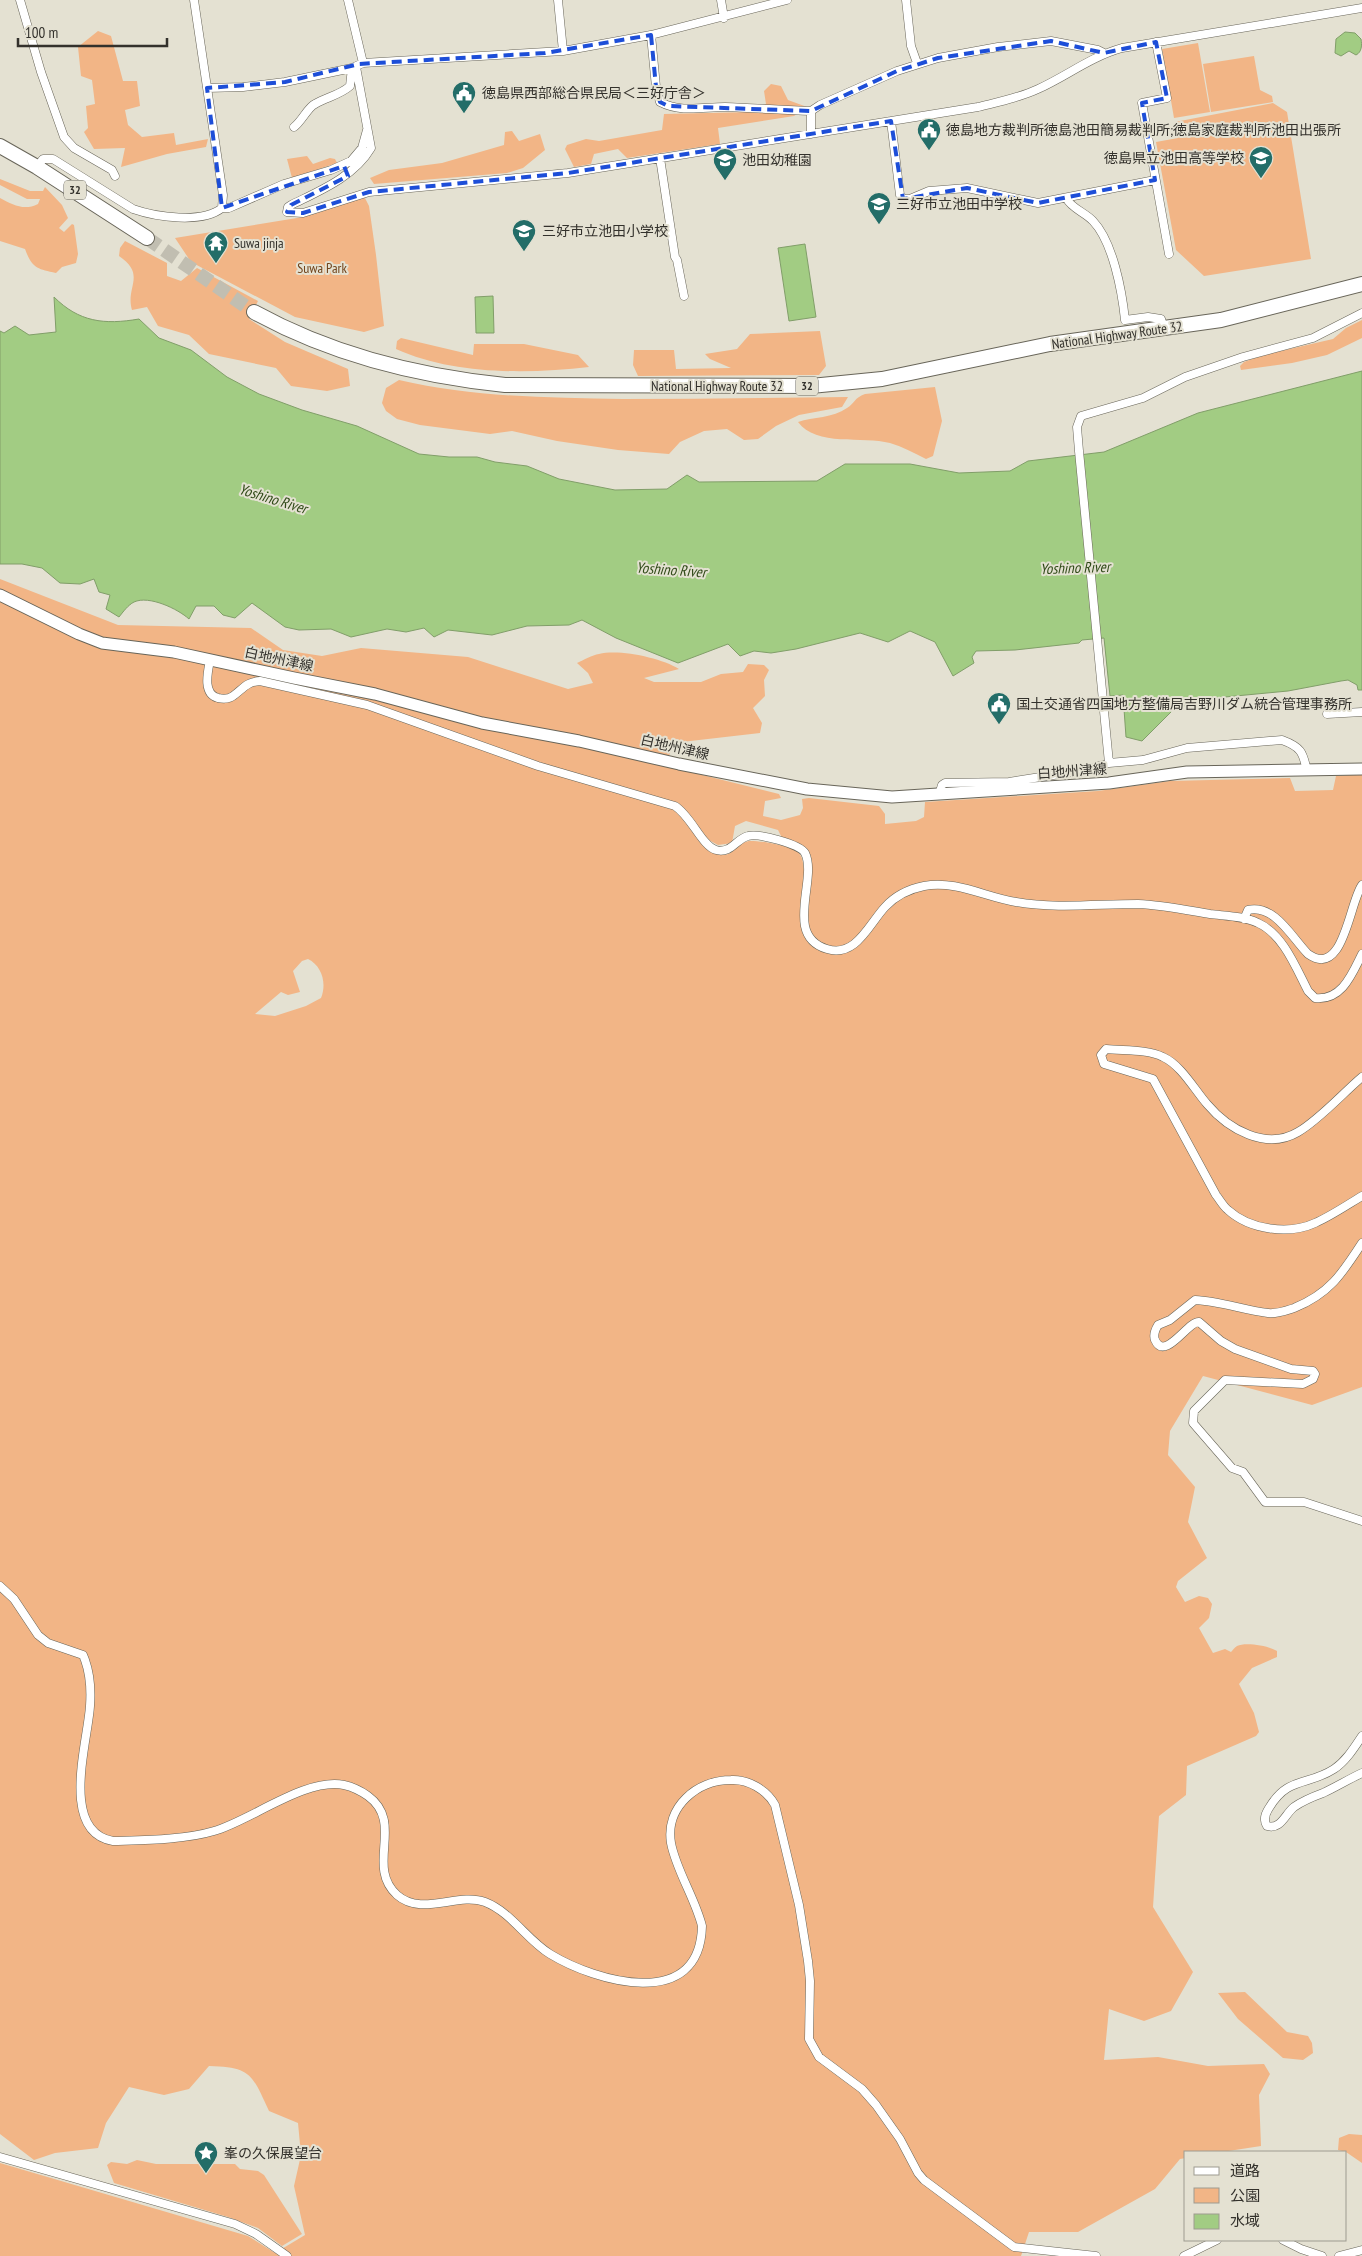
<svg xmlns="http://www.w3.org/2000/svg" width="1362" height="2256" font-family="'PT Sans Narrow','Noto Sans JP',sans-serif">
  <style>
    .green { fill: #f2b586; fill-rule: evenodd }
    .water { fill: #a2cc83; stroke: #819e69 }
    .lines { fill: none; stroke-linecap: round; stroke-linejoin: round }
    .highway-tunnel { stroke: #c1beb1; stroke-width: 14; stroke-dasharray: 14 7; stroke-linecap: butt }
    .street-casing { stroke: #686559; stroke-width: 9 }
    .secondary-casing { stroke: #686559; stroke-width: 13 }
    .highway-casing { stroke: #686559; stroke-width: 16 }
    .street { stroke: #fff; stroke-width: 8 }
    .secondary { stroke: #fff; stroke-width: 11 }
    .highway { stroke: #fff; stroke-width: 14 }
    .marked { fill: none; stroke: #1d4ed8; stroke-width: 4; stroke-dasharray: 10 6; stroke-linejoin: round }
    .labels { text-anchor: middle; stroke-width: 4; stroke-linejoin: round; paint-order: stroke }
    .shield { fill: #e4e1d2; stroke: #68665e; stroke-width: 1 }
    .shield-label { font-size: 12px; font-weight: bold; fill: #33312c }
    .poi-label { font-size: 14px; fill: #33312c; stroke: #e4e1d2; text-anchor: start }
    .park-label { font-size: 14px; fill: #70431b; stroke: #e4e1d2 }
    .street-label { font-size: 14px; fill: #33312c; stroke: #e4e1d2 }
    .water-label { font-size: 15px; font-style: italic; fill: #304a18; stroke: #e4e1d2 }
  </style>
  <rect width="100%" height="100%" fill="#e4e1d2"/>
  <path class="green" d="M98 31 111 36 123 81H137L140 106 125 110 128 125 142 137 174 133 176 145 208 139 206 147 167 154 121 167 125 148 94 149 84 132 88 128 86 106 95 104 92 80 81 76 78 47Z
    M1198 43 1210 112 1174 118 1162 49Z
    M1254 56 1260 90 1272 96 1273 102 1211 112 1203 64Z
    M771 84 781 86 788 100 807 107 794 116 718 128 720 144 627 158 618 149 594 154 591 164 574 167 565 149 567 145 586 139 599 141 662 130 664 114 752 112 766 104 764 91Z
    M1273 103 1287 112 1311 259 1204 276 1176 250 1156 142 1178 138 1175 122Z
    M512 131 519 141 540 134 545 150 523 168 507 173 374 184 370 178 389 170 442 163 504 145 505 132Z
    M307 156 313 164 330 158 335 159 337 163 292 178 287 159Z
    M0 179 30 191H43L45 187 62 205 68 218 59 228 64 232 72 224 74 225 78 254 76 263 62 267 56 273C37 269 32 268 25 249L0 241V198C13 205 24 211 38 204L40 199H27L0 185Z
    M364 196 369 206 376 255 384 326 364 332 295 317 191 262 175 238 303 217Z
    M125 241 167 263V276L181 281 197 268 258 301 249 319 285 342 348 369 350 386 327 391 291 386 276 368 209 354 189 335 158 326 147 307 132 310C125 287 147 275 119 256L120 248Z
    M1362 320V338L1327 355 1292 363 1241 370 1240 366 1244 362 1263 355 1333 339 1346 328Z
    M820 331 826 366 819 375 638 376 633 365 634 350H674L676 369 731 368 710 359 705 354 737 349 750 334Z
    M401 338 473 355 474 344H524L578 355 589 367C528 374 453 375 396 349L397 341Z
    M399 380C473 397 547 398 623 399 698 399 773 398 848 397L842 407 799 415 776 426 758 439 744 440 727 429 704 431 680 442 669 454 618 450 557 441 512 431 490 434 420 425 397 419 386 411 382 403 386 388Z
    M935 387 942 421 933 456 926 459C914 453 903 447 890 443 863 436 816 447 798 422 813 417 833 418 847 408 855 403 854 398 865 394Z
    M0 579 118 625 251 628 283 650 322 656 361 648 468 657 568 689 593 683 588 673 577 663C584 660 592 655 599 654 620 649 661 658 679 669L644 678 654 682H701L721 674 743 672 748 664 764 665 769 670 764 680 765 696 753 708 762 723 760 733 673 743 666 766 779 794 781 798 765 801 763 816 781 820 800 815 803 808 802 799 809 798 879 806 885 814V824L916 821 924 817 925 802 1098 791 1170 781 1290 778 1295 791 1333 790 1336 776 1362 774V1387L1312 1405 1203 1376 1170 1431 1168 1455 1195 1487 1188 1522 1207 1558 1178 1581 1176 1587 1185 1602 1199 1596 1208 1598 1212 1604 1209 1618 1199 1628 1213 1653 1225 1649 1231 1652C1233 1650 1234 1648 1237 1646 1246 1642 1269 1646 1277 1651V1657L1252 1668 1239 1684 1254 1713 1259 1732 1256 1736 1187 1766 1186 1795 1159 1816 1153 1907 1193 1972 1171 2011 1144 2021 1109 2009 1104 2060 1158 2057 1208 2066 1264 2064 1270 2074 1259 2095 1261 2146 1222 2152H1186V2158L1180 2159 1155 2189 1078 2232H1029L1021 2256H0V2163L248 2236 275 2253 305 2235 294 2186 301 2155 298 2123 269 2111C252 2075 252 2067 209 2066L189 2089 164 2095 129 2087 106 2123 98 2148 55 2153 34 2160 0 2134ZM746 821 778 830 782 838C795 841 804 844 810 856L804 870C803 863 803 857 798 852 792 846 757 840 749 841 729 845 737 863 708 850L707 839 718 845 732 843 735 826ZM308 959C322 966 327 983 321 998L306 1006 275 1016 255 1014 281 992 288 995 300 992 293 971 302 961Z
    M1245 1992 1287 2032 1308 2036 1312 2043 1313 2053 1303 2060 1283 2058 1238 2019 1218 1993Z
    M1349 2134 1362 2135V2163L1346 2152 1338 2150 1339 2138Z
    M137 2160 156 2164H235L240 2169 258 2171 264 2175 302 2234 282 2246 258 2228 228 2217 114 2183 107 2165 111 2162 127 2164Z"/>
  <path class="water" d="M1345 32 1355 33 1361 39C1362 45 1362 52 1356 55L1349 51 1341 56 1335 53 1336 39Z
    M805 244 816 317 789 321 778 248Z
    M493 296 494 333H476L475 297Z
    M54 297C79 322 104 325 139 319L159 338 191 350 227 377 259 394 302 410 357 426 419 454 449 457H477L495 462 527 466 559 479 615 490 667 489 687 475 699 482 817 481 845 464H910L959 473 1010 471 1028 461 1104 452 1198 413 1362 371V690H1358L1357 685 1348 680 1341 681 1288 691 1204 699 1173 710 1142 741 1126 737 1123 695 1110 696 1104 638 1082 640 1079 643 1015 650 976 651 972 657 974 663 953 676 935 642 910 631 888 642 860 633 796 649 771 653 754 651 740 656 728 644 678 663 616 638 582 620 569 625 527 626 492 635 448 630 434 637 424 628 406 632 387 629 351 637 331 629 299 630 285 627 252 603 235 618 223 615 214 606H196L189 619C178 609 149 595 134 602 128 605 123 612 119 617L106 609 110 595 99 592 94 579 80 584 60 583 42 568 22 564H0V331L4 333 15 326 29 335 56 332Z"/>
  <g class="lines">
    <path class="highway-tunnel" d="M147 238 254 312"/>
    <g class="street-casing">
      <path id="street" d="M20 0 41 72 64 137 74 148 112 170 115 176
        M348 0 363 63
        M558 0 563 51
        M721 0 724 18
        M906 0 911 46 917 63
        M651 35 656 87 660 102C681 113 703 107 725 107 754 108 783 110 811 111
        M1156 42 1167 98 1142 103 1169 254
        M356 67 371 148C354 177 319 191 291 205L288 207 287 212 303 213 369 192 568 173 978 107C998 102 1019 98 1038 89 1067 76 1090 57 1122 48L1362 8
        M207 88 243 87 285 82 352 68 363 63 563 51 651 35 787 0
        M891 121 900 195 903 199H910L929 191 967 188 1038 203 1155 180
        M294 127C302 121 308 107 315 104 327 97 340 95 350 86L352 68
        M811 134V111L820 105 897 71 938 58 998 47 1051 41 1098 50 1104 53
        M660 158 675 257 677 260 684 296
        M37 167 43 159H53L133 209C156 217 202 224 222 208L223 195 194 0
        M1067 199C1071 208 1086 213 1093 221 1113 242 1122 291 1125 320L1148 317 1161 319 1164 328
        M222 208H229L284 184 331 170 351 161 362 148 367 130
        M210 660C208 671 202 694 218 698 223 699 229 699 233 696 243 689 246 682 260 681L367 705 538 766 675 806C691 816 702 846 716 850 731 854 736 839 748 836 758 833 800 844 805 853 818 879 783 936 827 949 856 958 869 924 885 907 895 896 909 889 924 886 956 880 985 897 1016 902 1056 909 1097 904 1138 904 1162 905 1186 910 1210 914 1226 916 1244 916 1258 923 1283 934 1296 968 1308 991L1315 998C1342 1001 1352 974 1362 954
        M1327 714 1362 712
        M1109 763 1143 760 1187 748 1282 740C1301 747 1303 752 1307 771
        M939 795 942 785 945 783 1009 782 1085 770 1109 763 1079 451 1077 427 1081 416 1143 398 1185 377 1243 357 1313 338 1362 313
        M1244 919 1248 910C1275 904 1292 938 1308 954 1344 979 1349 903 1362 885
        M1362 1077C1343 1093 1319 1120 1298 1132 1266 1151 1228 1129 1207 1104 1194 1089 1181 1065 1163 1057 1147 1049 1124 1051 1106 1049L1101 1055 1104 1064 1153 1079 1216 1195C1220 1200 1223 1206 1228 1210 1250 1230 1289 1235 1315 1223 1331 1216 1347 1205 1362 1196
        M1362 1243C1342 1274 1329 1294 1294 1308 1285 1311 1277 1314 1268 1313 1243 1310 1220 1301 1195 1300L1170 1320 1158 1325C1155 1330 1153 1335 1155 1340 1165 1362 1188 1321 1199 1322L1221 1341 1235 1349 1291 1369 1313 1371 1315 1374 1313 1379 1303 1384 1225 1380 1194 1411 1193 1423 1232 1468 1243 1472 1265 1502H1304L1362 1521
        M0 1586 14 1599 38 1635 48 1643 83 1655 85 1660C90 1674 91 1692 90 1706 88 1741 59 1832 113 1841 144 1840 184 1840 214 1831 250 1821 306 1777 344 1785 353 1787 361 1791 368 1796 405 1823 365 1866 397 1895 422 1917 457 1892 485 1902 511 1912 527 1940 550 1954 596 1982 700 2012 702 1926 695 1898 676 1870 671 1843 665 1807 697 1780 731 1780 748 1779 767 1790 775 1805L799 1905 808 1961 810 1981 809 2039 819 2057 862 2089 876 2105 900 2139 918 2173 924 2180 1014 2247 1096 2256
        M1362 1736C1354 1748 1346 1761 1334 1769 1308 1786 1288 1776 1269 1808 1265 1814 1263 1820 1267 1826 1281 1830 1285 1814 1294 1807 1304 1800 1312 1797 1323 1793 1336 1787 1349 1779 1362 1773
        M0 2157 235 2224 256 2234 287 2256
        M1283 2240 1301 2249 1322 2256
        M1184 2256 1217 2240
        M1339 2256 1362 2250"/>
    </g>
    <g class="secondary-casing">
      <path id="secondary" d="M0 595 79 634 102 643 174 652 294 678 375 694 482 723 579 741 679 764 807 789 892 797 1109 783 1187 772 1362 769"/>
    </g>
    <g class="highway-casing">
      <path id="highway" d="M0 146 37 167 147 238
        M254 312C332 355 416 376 505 385L811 386 882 379 1050 344 1221 320 1362 284"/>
    </g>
    <use href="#street" class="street"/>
    <use href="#secondary" class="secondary"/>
    <use href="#highway" class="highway"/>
  </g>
  <path class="marked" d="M651 35 656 87 660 102 668 106 811 111 897 71 938 58 1051 41 1104 53 1156 42 1167 98 1142 103 1155 180 1038 203 967 188 903 199 891 121 568 173 369 192 303 213 287 212 291 205 348 176 344 166 222 208 207 88 285 82 359 64 545 53Z"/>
  <defs>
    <g id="civic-pin" transform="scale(1.25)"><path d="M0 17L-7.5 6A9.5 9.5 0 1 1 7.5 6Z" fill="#236d68" stroke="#e4e1d2"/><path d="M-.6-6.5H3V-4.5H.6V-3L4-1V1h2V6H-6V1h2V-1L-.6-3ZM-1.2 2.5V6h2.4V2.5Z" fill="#fff"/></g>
    <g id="school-pin" transform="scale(1.25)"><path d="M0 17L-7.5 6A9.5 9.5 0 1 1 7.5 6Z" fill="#236d68" stroke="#e4e1d2"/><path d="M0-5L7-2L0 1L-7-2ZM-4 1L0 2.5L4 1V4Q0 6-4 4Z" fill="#fff"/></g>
    <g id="temple-pin" transform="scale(1.25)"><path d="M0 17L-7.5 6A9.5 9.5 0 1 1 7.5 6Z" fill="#236d68" stroke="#e4e1d2"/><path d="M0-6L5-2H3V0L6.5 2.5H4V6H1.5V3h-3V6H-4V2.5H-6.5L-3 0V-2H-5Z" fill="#fff"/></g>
    <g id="sight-pin" transform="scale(1.25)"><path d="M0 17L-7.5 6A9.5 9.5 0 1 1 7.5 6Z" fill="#236d68" stroke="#e4e1d2"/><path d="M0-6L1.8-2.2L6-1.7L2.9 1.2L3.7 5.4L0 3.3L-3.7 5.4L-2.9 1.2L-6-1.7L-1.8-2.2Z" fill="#fff"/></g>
  </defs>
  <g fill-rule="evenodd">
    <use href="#civic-pin" x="464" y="93"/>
    <use href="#civic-pin" x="929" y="130"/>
    <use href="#school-pin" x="1261" y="158"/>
    <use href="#school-pin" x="725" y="160"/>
    <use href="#school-pin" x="879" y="204"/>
    <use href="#school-pin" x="524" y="231"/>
    <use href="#temple-pin" x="216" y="243"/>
    <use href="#civic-pin" x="999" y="704"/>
    <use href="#sight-pin" x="206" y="2153"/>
  </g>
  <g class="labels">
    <g class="shield">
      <rect x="64" y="180.5" width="22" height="19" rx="4"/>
      <rect x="796" y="376.5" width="22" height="19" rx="4"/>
    </g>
    <g class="shield-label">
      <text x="75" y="194">32</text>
      <text x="807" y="390">32</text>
    </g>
    <g class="poi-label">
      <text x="482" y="98">徳島県西部総合県民局＜三好庁舎＞</text>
      <text x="946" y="135">徳島地方裁判所徳島池田簡易裁判所;徳島家庭裁判所池田出張所</text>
      <text x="1244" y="163" text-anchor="end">徳島県立池田高等学校</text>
      <text x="742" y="165">池田幼稚園</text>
      <text x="896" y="209">三好市立池田中学校</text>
      <text x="542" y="236">三好市立池田小学校</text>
      <text x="234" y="248">Suwa jinja</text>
      <text x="1016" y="709">国土交通省四国地方整備局吉野川ダム統合管理事務所</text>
      <text x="224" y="2158">峯の久保展望台</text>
    </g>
    <g class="park-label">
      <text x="322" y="273">Suwa Park</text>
    </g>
    <g class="street-label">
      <text transform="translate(1117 335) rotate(-8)" y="5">National Highway Route 32</text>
      <text x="717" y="391">National Highway Route 32</text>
      <text transform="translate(279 659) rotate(12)" y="5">白地州津線</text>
      <text transform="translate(675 747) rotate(13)" y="5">白地州津線</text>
      <text transform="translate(1072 771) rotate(-4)" y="5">白地州津線</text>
    </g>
    <g class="water-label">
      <text transform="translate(273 499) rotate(17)" y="5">Yoshino River</text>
      <text transform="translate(1075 568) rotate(-2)" y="5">Yoshino River</text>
      <text transform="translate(671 570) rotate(4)" y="5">Yoshino River</text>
    </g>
  </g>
  <rect x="1184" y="2151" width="162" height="90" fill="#e4e1d2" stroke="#9d9b90"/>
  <rect x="1194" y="2167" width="25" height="8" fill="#ffffff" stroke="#9d9b90"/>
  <text x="1230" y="2176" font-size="15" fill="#33312c">道路</text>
  <rect x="1194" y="2188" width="25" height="15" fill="#f2b586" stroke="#9d9b90"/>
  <text x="1230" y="2201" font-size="15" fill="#33312c">公園</text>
  <rect x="1194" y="2214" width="25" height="15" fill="#a2cc83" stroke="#9d9b90"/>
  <text x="1230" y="2226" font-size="15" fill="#33312c">水域</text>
  <path d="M18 38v8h149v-8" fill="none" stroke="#33312c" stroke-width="2.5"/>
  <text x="25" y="38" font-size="15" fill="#33312c" stroke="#e4e1d2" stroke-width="4" paint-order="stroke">100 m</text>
</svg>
